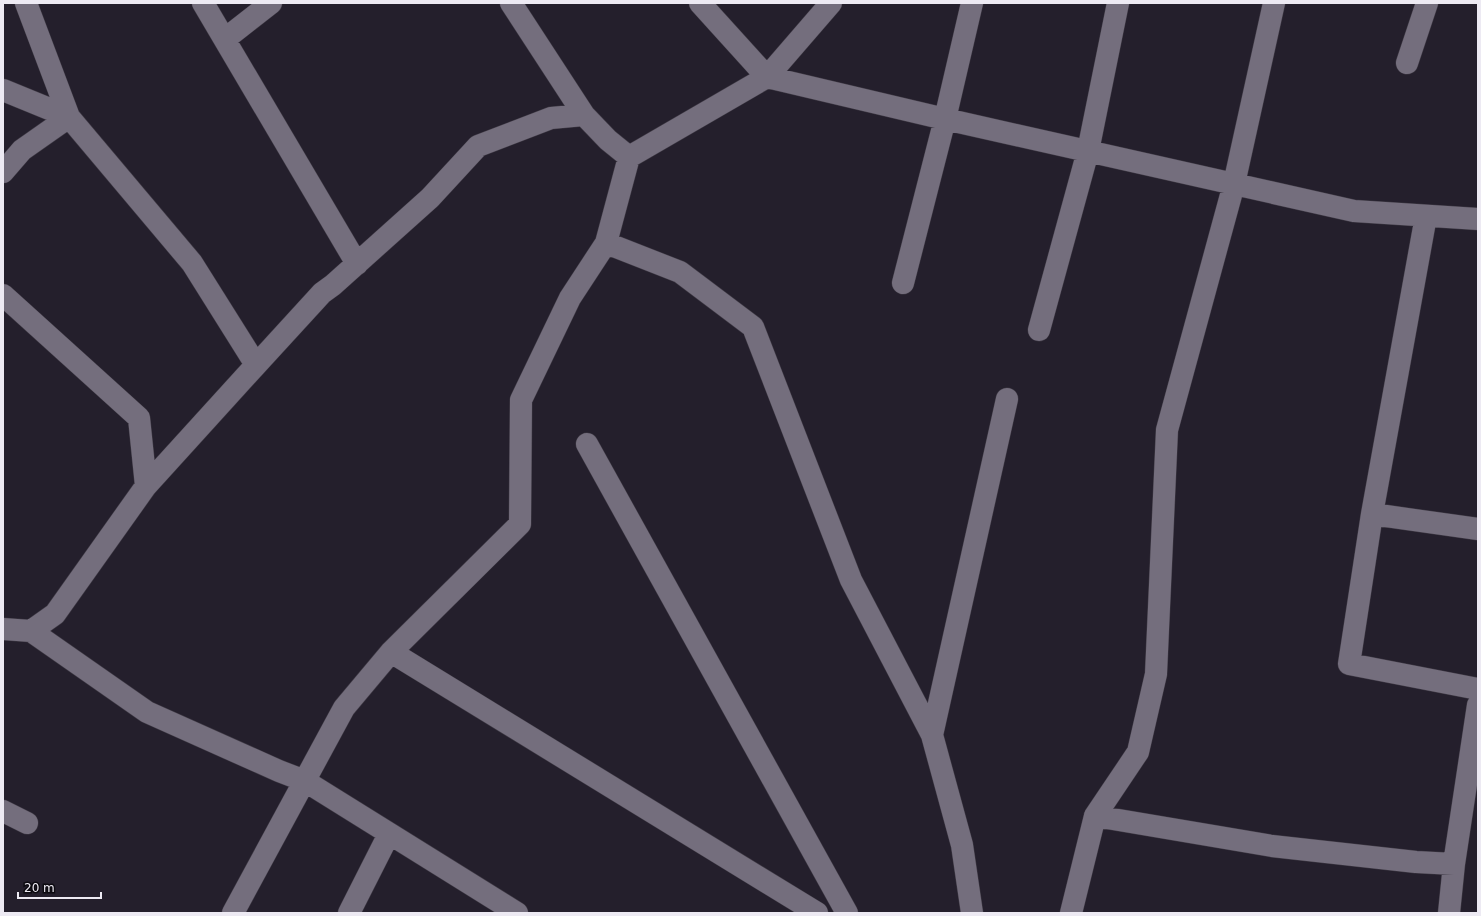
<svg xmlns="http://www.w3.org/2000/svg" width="1481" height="916" font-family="'DejaVu Sans',sans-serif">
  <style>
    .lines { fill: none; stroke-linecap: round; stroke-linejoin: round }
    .minor-casing { stroke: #3f3a45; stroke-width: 23 }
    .minor { stroke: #746e7d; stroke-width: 22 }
  </style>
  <rect width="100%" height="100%" fill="#241f2c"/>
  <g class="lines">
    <g class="minor-casing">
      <path id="minor" d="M26 3 69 117 192 263 256 365 322 293 333 285 430 198 478 146 551 118 584 115 608 140 629 157
        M203 3 357 264
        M511 3 584 115
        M700 3 767 77 945 119 1354 211 1478 219
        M225 39 271 3
        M1407 63 1427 3
        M3 90 69 117
        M3 172 22 150 69 117
        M1426 216 1372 514 1349 664 1478 689
        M606 243 680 272 753 327 851 580 932 735 962 845 972 913
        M903 283 945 119 972 3
        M3 295 139 418 146 486
        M1039 330 1088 151 1118 3
        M587 444 847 913
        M1372 514 1478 529
        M3 629 31 631 55 614 146 486 256 365
        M31 631 147 712 279 771 305 781 517 913
        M391 652 817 913
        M932 735 1007 399
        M3 811 27 823
        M1095 816 1138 752 1156 674 1167 430 1234 184 1274 3
        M233 913 344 708 391 652 520 524 521 400 570 298 606 243 629 157 767 77 831 3
        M349 913 389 834
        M1071 913 1095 816 1272 846 1416 862 1454 864
        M1449 913 1454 864 1478 705"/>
    </g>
    <use href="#minor" class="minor"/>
  </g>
  <rect width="1481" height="916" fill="none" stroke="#edeaf3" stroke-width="8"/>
  <path d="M18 892v6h83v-6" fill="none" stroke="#edeaf3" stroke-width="2"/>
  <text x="24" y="892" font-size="12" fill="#edeaf3" stroke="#0c0a10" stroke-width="3" paint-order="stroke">20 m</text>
</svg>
